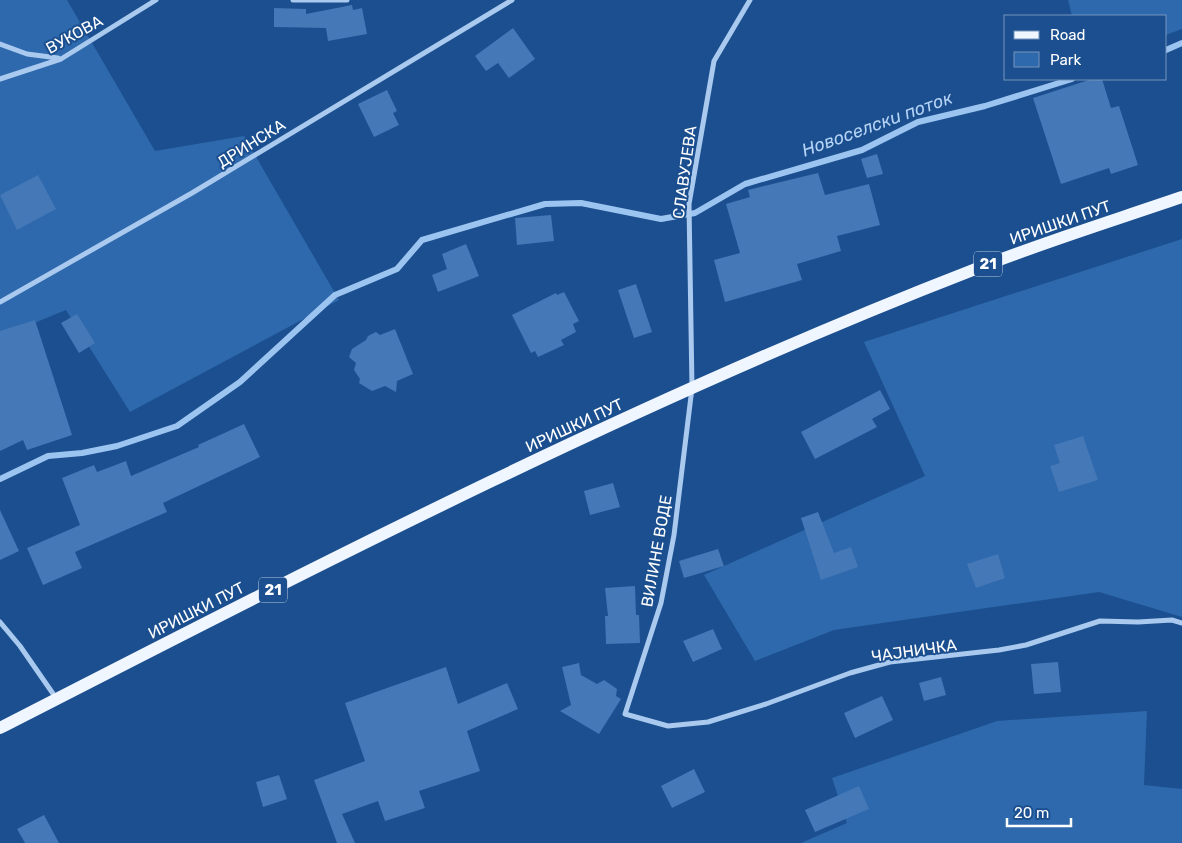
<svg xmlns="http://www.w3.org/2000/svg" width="1182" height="843" font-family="Rubik,sans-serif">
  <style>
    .green { fill: #2e69ad }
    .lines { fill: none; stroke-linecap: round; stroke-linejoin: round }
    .stream { stroke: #9cc4f0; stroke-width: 6 }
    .building { fill: #4478b7 }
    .minor { stroke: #a9c9ee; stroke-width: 5 }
    .primary { stroke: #f0f6ff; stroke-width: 12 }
    .labels { text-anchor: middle; stroke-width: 4; stroke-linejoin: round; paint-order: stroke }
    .shield { fill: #1b4f8f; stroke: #bbcadd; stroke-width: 1 }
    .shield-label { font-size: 15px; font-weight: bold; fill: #fff }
    .street-label { font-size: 16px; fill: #fff; stroke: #1b4f8f }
    .water-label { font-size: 18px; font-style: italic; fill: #b5d3f5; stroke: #1b4f8f }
  </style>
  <rect width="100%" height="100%" fill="#1b4f8f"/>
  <path class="green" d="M0 0H67L155 151 244 136 339 300 130 412 66 310 0 337Z
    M1068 0H1182V29L1166 35V16H1072Z
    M1182 239V617L1099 592 834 630 755 661 704 575 925 476 864 342Z
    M1147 711 1144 785 1182 789V843H801L847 823 832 778 997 721Z"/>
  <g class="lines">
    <path class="stream" d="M1166 50 1182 43
      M0 479 48 456 82 453 117 446 177 426 240 382 335 295 397 269 422 240 545 204 581 203 661 219 695 213 745 184 862 150 918 122 985 106 1072 79"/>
  </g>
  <path class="building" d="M352 5 353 10 362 8 367 34 328 41 326 28 274 27V8L306 9V14Z
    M513 28 535 59 509 78 498 63 486 71 475 56Z
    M1092 79H1102L1111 108 1119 106 1138 165 1111 174 1109 168 1061 184 1033 98Z
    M387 90 397 111 393 113 399 125 374 137 358 104Z
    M877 154 883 174 867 178 861 159Z
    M818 173 825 195 869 184 880 225 837 236 841 251 797 264 802 280 725 302 714 260 740 253 726 204 750 197 748 190Z
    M38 175 56 209 17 230 0 195Z
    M551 215 554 241 517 245 515 218Z
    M466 244 479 276 438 292 432 275 447 269 442 254Z
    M636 284 652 332 634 338 618 290Z
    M564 292 579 321 573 324 576 332 561 340 564 345 538 357 535 351 531 353 512 315 556 293 557 295Z
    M77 314 95 343 79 353 61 323Z
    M35 320 72 435 27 450 23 440 0 451V331Z
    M395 329 413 374 397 381 396 392 385 386 372 391 359 383 360 379 354 370 356 363 349 357 352 349 366 340 368 336 376 332 380 335Z
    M880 390 890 409 872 419 877 427 815 459 801 432Z
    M244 424 260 457 163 503 167 512 75 552 82 568 43 585 27 548 80 525 62 478 94 465 97 472 126 461 131 476 199 447 198 445Z
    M1083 436 1098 480 1059 492 1050 466 1060 463 1054 445Z
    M613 483 620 507 590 515 584 491Z
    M0 510 19 551 0 560Z
    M818 512 834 553 851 547 858 567 821 580 801 518Z
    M718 549 724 566 684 578 679 561Z
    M998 554 1005 578 976 588 967 564Z
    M635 586 636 615H639L640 643 606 644 605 616H608L605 588Z
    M713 629 722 649 693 662 683 641Z
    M1058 662 1061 692 1034 694 1031 664Z
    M579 663 581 675 597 684 604 680 617 689 616 696 621 699 599 734 560 711 571 705 562 667Z
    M446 667 458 704 507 683 518 709 467 731 480 771 419 791 425 808 385 821 378 801 342 814 355 843H337L314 780 365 761 345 703Z
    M941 677 946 695 924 701 919 683Z
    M882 696 893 720 855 738 844 713Z
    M694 769 705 792 672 808 661 786Z
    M279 775 287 799 263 807 256 782Z
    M859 786 869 809 815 832 805 810Z
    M44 815 59 843H25L17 829Z"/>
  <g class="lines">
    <path class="minor" d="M293 0H347
      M750 0 714 61 689 204 692 388 674 535 661 603 625 714 668 726 708 722 766 704 850 673 890 662 999 650 1026 645 1100 621 1138 622 1172 620 1182 623
      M0 44 27 54 58 58
      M0 79 61 59 156 0
      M0 302 192 193 512 0
      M0 622 20 646 56 698"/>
    <path class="primary" d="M0 728C318 565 640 399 973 270 1041 243 1112 221 1182 197"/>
  </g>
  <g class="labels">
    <g class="shield">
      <rect x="974" y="251.5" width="28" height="25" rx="4"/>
      <rect x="259" y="577.5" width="28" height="25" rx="4"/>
    </g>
    <g class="shield-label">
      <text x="988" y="269">21</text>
      <text x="273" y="595">21</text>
    </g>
    <g class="street-label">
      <text transform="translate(74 34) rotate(-29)" y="6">ВУКОВА</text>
      <text transform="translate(251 143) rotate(-32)" y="6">ДРИНСКА</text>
      <text transform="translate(684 172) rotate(-82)" y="6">СЛАВУЈЕВА</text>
      <text transform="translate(1060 222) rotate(-19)" y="6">ИРИШКИ ПУТ</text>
      <text transform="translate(574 425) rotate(-25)" y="6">ИРИШКИ ПУТ</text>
      <text transform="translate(656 551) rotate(-80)" y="6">ВИЛИНЕ ВОДЕ</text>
      <text transform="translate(196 610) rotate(-27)" y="6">ИРИШКИ ПУТ</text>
      <text transform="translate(914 650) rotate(-8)" y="6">ЧАЈНИЧКА</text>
    </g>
    <g class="water-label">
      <text transform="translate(877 124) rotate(-20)" y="6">Новоселски поток</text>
    </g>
  </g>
  <rect x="1004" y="15" width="162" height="65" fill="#1b4f8f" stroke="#7695bc"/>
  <rect x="1014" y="31" width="25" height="8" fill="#f0f6ff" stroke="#7695bc"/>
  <text x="1050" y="40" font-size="15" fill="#ffffff">Road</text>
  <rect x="1014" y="52" width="25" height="15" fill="#2e69ad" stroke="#7695bc"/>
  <text x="1050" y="65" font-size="15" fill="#ffffff">Park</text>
  <path d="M1007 818v8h64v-8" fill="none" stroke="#ffffff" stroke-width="2.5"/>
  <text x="1014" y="818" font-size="15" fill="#ffffff" stroke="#1b4f8f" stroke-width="4" paint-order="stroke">20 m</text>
</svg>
